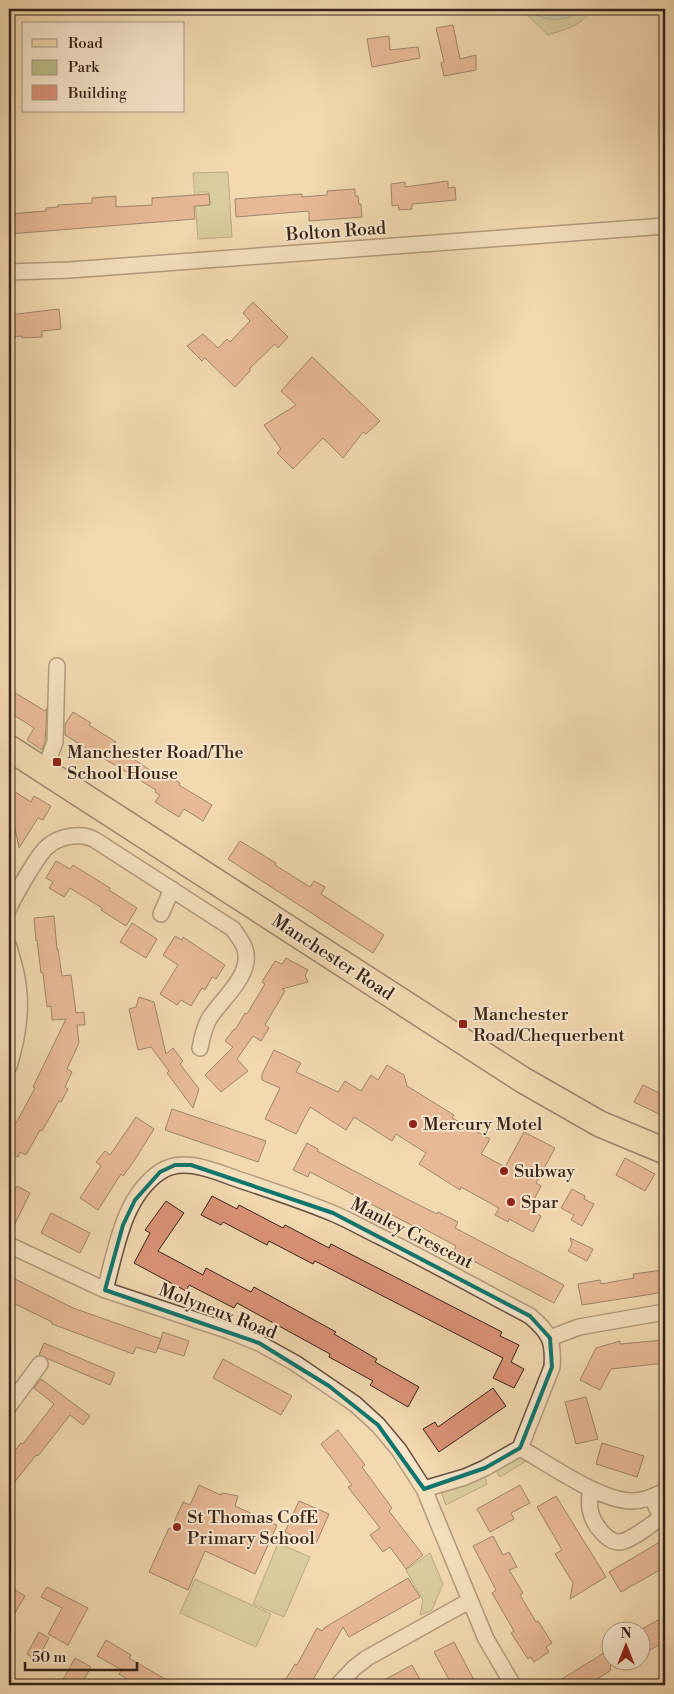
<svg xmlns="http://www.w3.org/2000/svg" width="674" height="1694" font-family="'Libre Bodoni',serif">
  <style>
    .green { fill: #bcbf8a; stroke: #797152; fill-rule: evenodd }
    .water { fill: #a0b7b7; stroke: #767c78 }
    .building { fill: #db9277; stroke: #362319 }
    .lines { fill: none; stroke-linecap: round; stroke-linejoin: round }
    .minor-casing { stroke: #65503f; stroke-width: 18 }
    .primary-casing { stroke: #362319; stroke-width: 28 }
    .minor { stroke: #f7e6cc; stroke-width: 15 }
    .primary { stroke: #f2d9b0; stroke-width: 25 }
    .marked { fill: none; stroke: #0f766e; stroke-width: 4; stroke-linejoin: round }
    .poi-dot { fill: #8f2418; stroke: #f7e6cc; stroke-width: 2 }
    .labels { text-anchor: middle; stroke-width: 4; stroke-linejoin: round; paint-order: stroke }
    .street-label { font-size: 18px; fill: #362319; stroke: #f7e6cc }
    .poi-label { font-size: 18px; fill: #362319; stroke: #f7e6cc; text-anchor: start }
  </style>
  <rect width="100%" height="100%" fill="#f2d9b0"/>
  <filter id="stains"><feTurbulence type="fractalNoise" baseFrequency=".004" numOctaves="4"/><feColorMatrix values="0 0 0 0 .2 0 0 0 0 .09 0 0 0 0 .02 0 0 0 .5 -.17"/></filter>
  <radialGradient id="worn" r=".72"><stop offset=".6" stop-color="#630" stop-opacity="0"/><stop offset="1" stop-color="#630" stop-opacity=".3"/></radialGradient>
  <path class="green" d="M521 9H529L537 16 575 12 578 9H591C583 26 565 29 548 35Z
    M228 172 232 237 198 239 193 173ZM198 192H209L210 205 199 206Z
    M516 1456 526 1461 500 1477 495 1469Z
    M484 1474 487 1484 446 1505 441 1492Z
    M278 1543 310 1557 284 1617 253 1604Z
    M430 1553 443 1584 432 1610 420 1615 423 1600 406 1570Z
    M195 1579 271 1614 256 1647 180 1613Z"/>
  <path class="water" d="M529 9H578C566 25 542 21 529 9Z"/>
  <path class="building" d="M453 25 460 59 476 55V70L444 76 441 63 444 62 436 28Z
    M389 36 390 50 418 47 420 58 372 67 367 39Z
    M448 181V188L455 187 456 200 412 204V209L399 210 398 205 392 206 391 184 405 182V187Z
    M355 189V196H358L359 204H361L362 217 309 221V211L236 217 235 199 302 194V197L327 195V191Z
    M209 194 210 205 194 206 195 219 9 234V214L46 211V208L58 207V205L92 203V198L116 196V207L152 205V198Z
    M253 302 288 337 278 348 275 344 250 368V371L235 387 205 358 202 361 187 346 203 334 218 348 227 339 230 342 250 321 243 313Z
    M59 309 61 329 42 331V337L22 338V336L9 337V315Z
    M312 357 380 421 366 434 363 432 343 458 323 438 293 469 277 453 281 449 264 425 296 405 281 391Z
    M9 689 45 711 47 708 45 742 42 750 27 740 34 728 9 712Z
    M73 712 91 723 89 725 116 742 114 745 136 759 135 760 163 779 166 774 180 783 179 785 212 805 203 821 184 809 179 817 155 802 160 795 155 792 156 790 65 735V724Z
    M9 788 31 802 34 796 51 806 43 820 38 818 19 848 9 798Z
    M240 841 276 863 275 865 310 887 314 881 325 887 321 894 384 935 373 953 228 859Z
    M56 861 70 869 73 865 110 888 109 890 137 908 126 926 101 910 102 908 70 888 64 897 49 888 53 882 46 878Z
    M54 916 57 949H58L62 976 71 975 76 1013 84 1012 85 1025H77L79 1043 67 1069 72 1072 65 1087 68 1089 61 1102 59 1101 42 1131 40 1130 26 1155 20 1152 18 1157 9 1152V1119L16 1123 35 1088 33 1087 66 1019 52 1020 51 1006 47 1007 43 973H41L37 940 36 941 34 918Z
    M132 923 157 939 146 958 120 942Z
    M175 936 182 940 183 937 225 965 216 979 212 977 205 990 202 988 191 1006 181 1000 177 1005 160 994 178 965 163 955Z
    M286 958 308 970 305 975 308 982 282 989 285 991 265 1025 269 1028 261 1041 253 1036 237 1059 248 1071 221 1092 205 1075 233 1047 225 1041 234 1029 235 1030 245 1013 247 1014 265 984 262 982 275 961 282 964Z
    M139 997 154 1002 166 1054 173 1048 183 1061 180 1064 199 1089 193 1108 167 1073 169 1071 151 1047 138 1050 129 1009 136 1007Z
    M274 1050 301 1063 296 1072 338 1092 345 1081 361 1091 371 1075 378 1080 387 1065 404 1075 407 1086 454 1115 452 1118 490 1139 481 1154 505 1167 524 1132 555 1148 536 1183 541 1186 529 1209 541 1216 533 1232 509 1219 508 1222 495 1215 499 1208 461 1187 460 1190 419 1164 426 1153 396 1134 392 1141 354 1117 346 1130 310 1107 296 1134 265 1119 280 1088 262 1080V1074Z
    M643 1085 665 1096V1117L634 1102Z
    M172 1109 266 1141 258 1162 165 1130Z
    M136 1117 154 1129 134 1161 123 1176 121 1174 98 1210 80 1198 101 1166 96 1162 105 1151 110 1155Z
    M307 1143 318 1149 317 1151 401 1196 437 1214 438 1212 458 1222 455 1228 564 1285 554 1303 454 1251 456 1246 419 1226 417 1228 310 1172 308 1177 293 1170Z
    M625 1158 655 1174 645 1191 616 1175Z
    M17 1186 30 1193 9 1236V1192L13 1194Z
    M572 1189 585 1196 584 1199 594 1204 582 1226 571 1220 574 1215 561 1208Z
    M212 1196 237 1209 239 1205 283 1228 285 1225 329 1248 331 1244 502 1332 500 1336 519 1345 511 1362 524 1369 514 1388 493 1378 503 1358 315 1261 313 1264 269 1241 267 1245 223 1222 221 1225 201 1215Z
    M166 1201 184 1213 158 1251 203 1275 206 1268 251 1292 254 1287 336 1332 334 1334 377 1359 375 1362 419 1387 408 1407 370 1385 373 1381 329 1357 330 1354 237 1303 234 1308 189 1285 186 1291 134 1263 150 1233 145 1230Z
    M51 1213 90 1233 80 1253 41 1233Z
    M570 1238 593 1249 587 1261 568 1251 572 1244Z
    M663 1270 665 1292 582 1305 578 1284 600 1280 601 1284 634 1278 633 1274Z
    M9 1276 73 1308 161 1339 156 1353 136 1347 133 1354 52 1324V1322L9 1301Z
    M163 1332 189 1341 184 1356 158 1348Z
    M664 1340 665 1363 611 1369 600 1390 580 1380 596 1348 620 1341V1344Z
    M44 1343 115 1373 110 1385 39 1355Z
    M223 1359 292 1396 281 1415 213 1378Z
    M41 1379 90 1416 83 1425 70 1415 38 1456 36 1455 9 1489V1458L21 1443 23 1444 54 1404 34 1388Z
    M493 1388 506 1406 439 1452 423 1429 435 1422 438 1427Z
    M586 1397 598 1439 576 1444 565 1402Z
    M338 1430 365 1465 362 1467 392 1508 389 1511 423 1555 406 1569 390 1547 383 1552 370 1535 380 1528 348 1487 352 1485 321 1444Z
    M602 1443 644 1456 637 1477 596 1464Z
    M199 1485 221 1495 222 1493 238 1496 235 1506 277 1525 255 1574 205 1551 188 1590 149 1572 169 1528 171 1529 183 1502 190 1505Z
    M520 1485 530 1503 511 1513 514 1519 490 1532 477 1509Z
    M556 1496 606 1577 570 1599 573 1583 555 1554 562 1550 537 1507Z
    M299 1501 329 1514 315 1546 285 1532Z
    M493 1536 503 1555 509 1552 517 1567 509 1570 523 1593 520 1595 536 1622 538 1621 552 1643 546 1647 549 1652 534 1662 531 1657 528 1659 511 1633 514 1631 492 1593 496 1590 473 1546Z
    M665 1539V1567L621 1592 609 1572Z
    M408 1578 420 1597 349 1637 343 1627 310 1685H282L295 1664 297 1665 317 1628 322 1631 324 1628Z
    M9 1586 25 1596 9 1623Z
    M47 1587 88 1608 68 1645 48 1634 62 1608 41 1597Z
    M658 1620 660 1623 665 1620V1642L642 1654V1629Z
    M39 1632 49 1638 37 1660 27 1654Z
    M106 1640 131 1655 129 1658 175 1685H137L119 1674 122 1670 97 1656Z
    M454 1642 474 1680 465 1685H452L434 1652Z
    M612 1648 610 1671 587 1685H552Z
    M75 1658 91 1667 81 1685H60Z
    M412 1665 423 1685H375Z"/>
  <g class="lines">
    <g class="minor-casing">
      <path id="minor" d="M9 272 70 270 665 226
        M44 771 55 742 57 666
        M9 908C15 895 37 856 47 847 59 836 81 832 95 840L233 929C237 935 243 942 245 949 253 975 222 998 209 1019 204 1028 202 1037 200 1048
        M161 914 172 889
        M9 947C12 959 17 972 18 985 22 1012 17 1040 9 1066
        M9 1245 105 1290 229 1331 259 1343 295 1363 355 1404 378 1425 399 1450 424 1489 486 1639 513 1685
        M105 1290C116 1250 123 1197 160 1172 184 1155 218 1173 243 1181 273 1191 303 1201 332 1213 349 1220 366 1230 383 1238 432 1263 481 1290 530 1316 549 1332 554 1341 552 1367L520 1448 485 1468 465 1477 424 1489
        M550 1338 579 1327 665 1312
        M9 1406 40 1364
        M520 1448C549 1464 600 1501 632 1501 644 1501 654 1496 665 1491
        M590 1490C590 1496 589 1503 590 1509 592 1523 609 1547 624 1541 636 1537 647 1527 658 1520L661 1517 652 1498
        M338 1685 354 1668 367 1658 469 1601"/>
    </g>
    <g class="primary-casing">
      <path id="primary" d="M9 748 523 1080 600 1124 665 1151"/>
    </g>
    <use href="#minor" class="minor"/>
    <use href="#primary" class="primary"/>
  </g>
  <path d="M0 0H674V1694H0ZM175 1165H191L333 1213 530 1316 550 1338 552 1367 520 1448 485 1468 424 1489 378 1425 329 1386 259 1343 105 1290 123 1225 135 1200 160 1172Z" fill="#f2d9b0" fill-opacity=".55" fill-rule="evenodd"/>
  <path class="marked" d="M175 1165H191L333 1213 530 1316 550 1338 552 1367 520 1448 485 1468 424 1489 378 1425 329 1386 259 1343 105 1290 123 1225 135 1200 160 1172Z"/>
  <g class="poi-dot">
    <rect x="52" y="757" width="10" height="10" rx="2.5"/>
    <rect x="458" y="1019" width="10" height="10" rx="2.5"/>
    <circle cx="413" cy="1124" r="5"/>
    <circle cx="504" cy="1171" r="5"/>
    <circle cx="511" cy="1202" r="5"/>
    <circle cx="177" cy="1527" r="5"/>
  </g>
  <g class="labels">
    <g class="street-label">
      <text transform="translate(336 231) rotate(-4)" y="6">Bolton Road</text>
      <text transform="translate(333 957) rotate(33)" y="6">Manchester Road</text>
      <text transform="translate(412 1233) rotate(27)" y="6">Manley Crescent</text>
      <text transform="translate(218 1311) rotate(21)" y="6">Molyneux Road</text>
    </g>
    <g class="poi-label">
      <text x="67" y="758">Manchester Road/The<tspan x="67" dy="21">School House</tspan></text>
      <text x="473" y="1020">Manchester<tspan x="473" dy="21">Road/Chequerbent</tspan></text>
      <text x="423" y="1130">Mercury Motel</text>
      <text x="514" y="1177">Subway</text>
      <text x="521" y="1208">Spar</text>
      <text x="187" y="1523">St Thomas CofE<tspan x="187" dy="21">Primary School</tspan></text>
    </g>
  </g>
  <rect width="674" height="1694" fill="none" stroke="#f2d9b0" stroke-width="30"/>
  <rect x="10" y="10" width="654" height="1674" fill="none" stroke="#362319" stroke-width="2.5"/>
  <rect x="15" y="15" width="644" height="1664" fill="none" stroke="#362319"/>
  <rect x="22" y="22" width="162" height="90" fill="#f7e6cc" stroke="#aa9884"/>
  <rect x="32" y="39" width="25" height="8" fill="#f2d9b0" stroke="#aa9884"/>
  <text x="68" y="48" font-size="15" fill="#362319">Road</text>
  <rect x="32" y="60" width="25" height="15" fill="#bcbf8a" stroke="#aa9884"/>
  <text x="68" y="72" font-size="15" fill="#362319">Park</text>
  <rect x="32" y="85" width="25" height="15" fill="#db9277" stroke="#aa9884"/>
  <text x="68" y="98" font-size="15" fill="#362319">Building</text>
  <g transform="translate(626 1646)"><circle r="24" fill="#f7e6cc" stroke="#aa9884"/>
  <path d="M0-4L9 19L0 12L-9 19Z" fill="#8f2418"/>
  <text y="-8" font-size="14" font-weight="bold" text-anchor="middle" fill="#362319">N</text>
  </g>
  <path d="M25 1662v8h112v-8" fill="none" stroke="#362319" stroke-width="2.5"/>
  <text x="32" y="1662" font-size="15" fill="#362319" stroke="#f7e6cc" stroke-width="4" paint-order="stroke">50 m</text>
  <rect width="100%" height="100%" filter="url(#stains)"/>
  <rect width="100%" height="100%" fill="url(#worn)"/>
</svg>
